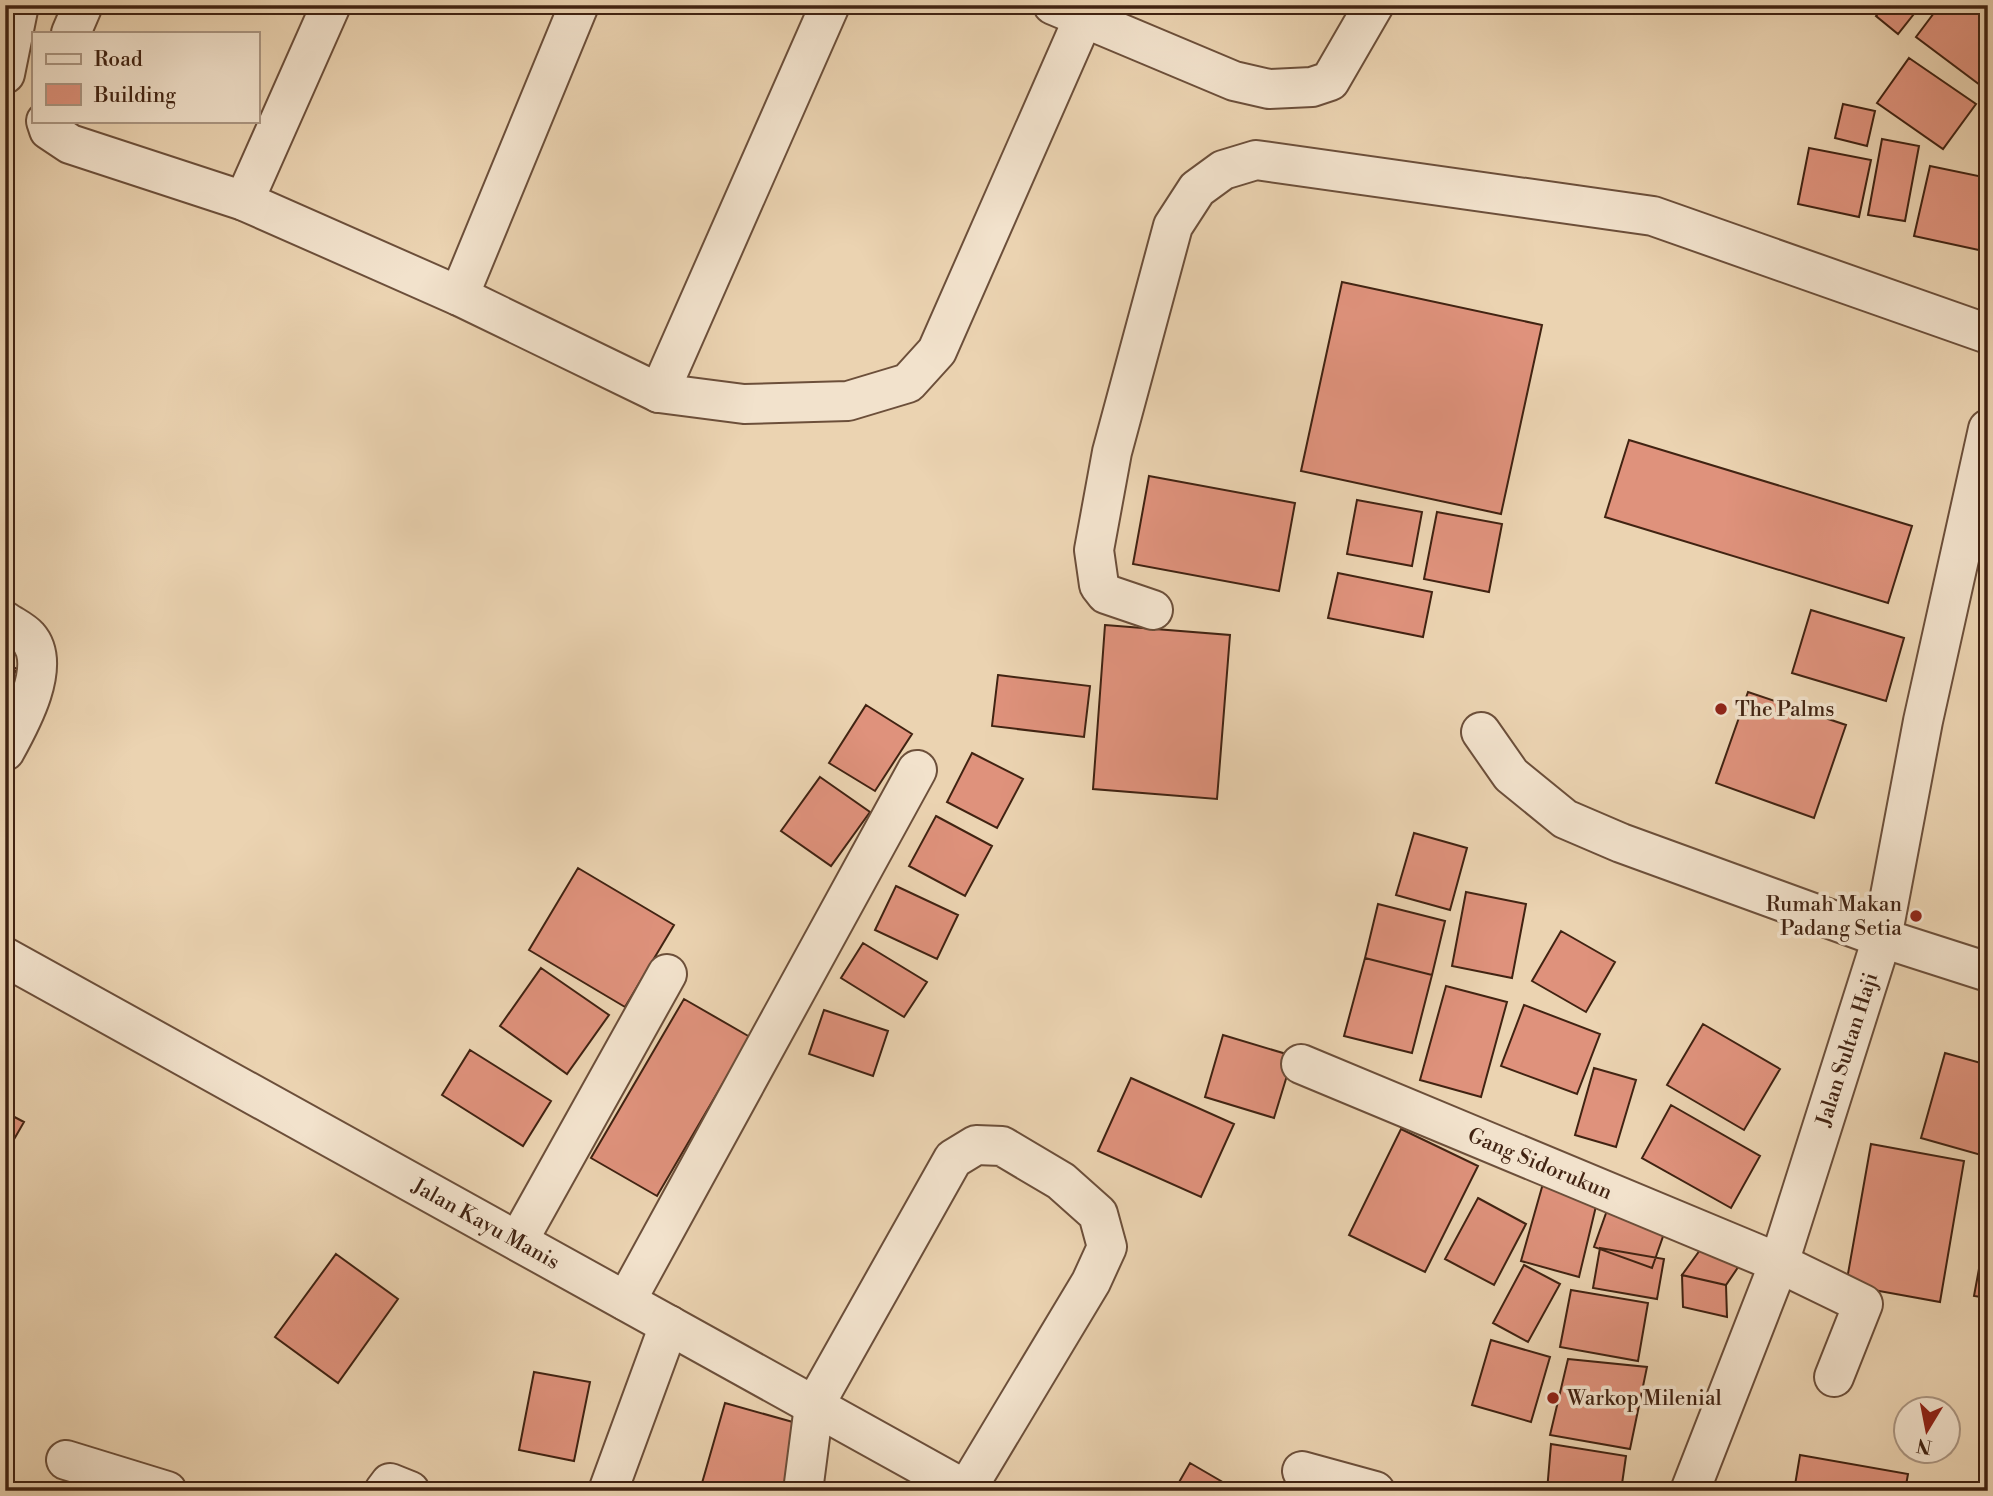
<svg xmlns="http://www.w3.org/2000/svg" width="1993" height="1496" font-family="'Libre Bodoni',serif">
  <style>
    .building { fill: #df927c; stroke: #412312; stroke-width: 2 }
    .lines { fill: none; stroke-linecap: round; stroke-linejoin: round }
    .minor-casing { stroke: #6c4f3a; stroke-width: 42 }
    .minor { stroke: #f2e2cc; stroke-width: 38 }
    .poi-dot { fill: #8f2418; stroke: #f2e2cc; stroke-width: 2.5 }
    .labels { text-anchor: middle; stroke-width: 7; stroke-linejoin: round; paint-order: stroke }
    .poi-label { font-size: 21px; fill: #412312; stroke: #f2e2cc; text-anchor: start }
    .street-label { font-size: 21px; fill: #412312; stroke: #f2e2cc }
  </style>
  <rect width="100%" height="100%" fill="#ebd3b1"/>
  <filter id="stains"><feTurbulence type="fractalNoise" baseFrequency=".00286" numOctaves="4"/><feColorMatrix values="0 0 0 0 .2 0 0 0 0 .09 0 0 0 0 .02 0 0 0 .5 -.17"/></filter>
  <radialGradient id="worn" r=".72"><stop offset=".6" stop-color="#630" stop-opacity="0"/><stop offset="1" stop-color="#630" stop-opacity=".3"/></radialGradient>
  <path class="building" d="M1885 5H1921L1898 34 1876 16Z
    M1940 5H1988V91L1916 37Z
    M1909 58 1976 104 1943 149 1877 103Z
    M1843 104 1875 111 1867 146 1835 138Z
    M1882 139 1919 146 1905 221 1868 215Z
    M1809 148 1871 160 1859 217 1798 204Z
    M1930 166 1988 178V252L1914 236Z
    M1342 282 1542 325 1501 514 1301 471Z
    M1629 440 1912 526 1888 603 1605 517Z
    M1149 476 1295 503 1279 591 1133 564Z
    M1357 500 1422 512 1412 566 1347 554Z
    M1437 512 1502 524 1489 592 1424 579Z
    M1338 573 1432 592 1423 637 1328 618Z
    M1811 610 1904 638 1886 701 1792 673Z
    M1105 625 1230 635 1217 799 1093 789Z
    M5 662 17 669 5 689Z
    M998 675 1090 686 1084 737 992 726Z
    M1748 692 1846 725 1814 818 1716 783Z
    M866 705 912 734 875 791 829 763Z
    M972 753 1023 779 997 828 947 802Z
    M820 777 870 812 831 866 781 831Z
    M936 816 992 846 965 896 909 866Z
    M1414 833 1467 848 1450 910 1396 895Z
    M578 868 674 925 625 1007 529 950Z
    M896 886 958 915 937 959 875 930Z
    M1466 892 1526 904 1512 978 1452 966Z
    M1378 904 1445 921 1432 975 1365 958Z
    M1561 931 1615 962 1586 1012 1532 981Z
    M863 943 927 982 904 1017 841 978Z
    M1365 958 1432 975 1412 1053 1344 1036Z
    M541 968 609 1015 567 1074 500 1026Z
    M1446 986 1507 1002 1481 1097 1420 1080Z
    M684 999 750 1037 657 1196 591 1158Z
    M1524 1005 1600 1034 1577 1094 1501 1066Z
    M824 1010 888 1031 873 1076 809 1054Z
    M1703 1024 1780 1069 1744 1130 1667 1085Z
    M1223 1035 1293 1056 1274 1118 1205 1097Z
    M470 1050 551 1101 523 1146 442 1095Z
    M1945 1053 1988 1065V1157L1921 1138Z
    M1594 1068 1636 1080 1616 1147 1575 1135Z
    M1131 1078 1234 1124 1201 1197 1098 1151Z
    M1671 1105 1760 1156 1731 1208 1642 1158Z
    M5 1112 24 1122 5 1155Z
    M1401 1129 1478 1166 1425 1272 1349 1235Z
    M1871 1144 1964 1161 1940 1302 1846 1285Z
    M1546 1173 1597 1202 1579 1277 1521 1261Z
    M1478 1198 1526 1224 1494 1285 1445 1259Z
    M1610 1202 1668 1222 1652 1268 1594 1247Z
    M1988 1218V1248L1983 1247Z
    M1983 1247 1988 1248V1298L1974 1296Z
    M1600 1248 1664 1259 1657 1299 1593 1288Z
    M1700 1250 1743 1260 1726 1285 1682 1275Z
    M336 1254 398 1299 338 1383 275 1337Z
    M1524 1265 1560 1284 1528 1342 1493 1323Z
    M1682 1275 1726 1285 1727 1317 1683 1307Z
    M1571 1290 1648 1303 1638 1361 1560 1347Z
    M1491 1340 1550 1357 1531 1422 1472 1405Z
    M1568 1359 1647 1367 1630 1449 1550 1435Z
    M534 1372 590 1382 574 1461 519 1450Z
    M725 1403 800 1424 791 1491 700 1490Z
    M1551 1444 1626 1456 1621 1491H1547Z
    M1800 1455 1908 1474 1905 1491H1794Z
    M1190 1463 1238 1491H1174Z"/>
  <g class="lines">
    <g class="minor-casing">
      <g id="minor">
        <path d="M1053 5 1234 81 1269 89 1312 87 1330 81 1374 5"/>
        <path d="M71 33 83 5"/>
        <path d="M5 74 19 5"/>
        <path d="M46 121 49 130 70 144 244 201 459 296 659 393 744 404 848 401 908 383 937 351 1083 19"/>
        <path d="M244 201 331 5"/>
        <path d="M459 296 579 5"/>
        <path d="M659 393 830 5"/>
        <path d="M1153 610 1106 594 1099 585 1094 550 1112 452 1173 226 1197 189 1223 170 1256 160 1653 216 1988 334"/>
        <path d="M5 621C12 626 23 631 28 637 53 665 20 724 5 751"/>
        <path d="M1481 732 1511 775 1565 819 1621 843 1882 938 1988 972"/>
        <path id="s1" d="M5 957 968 1491"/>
        <path id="s2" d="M1301 1064 1779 1263 1863 1304 1834 1377"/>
        <path d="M518 1241 667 974"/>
        <path d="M626 1301 917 770"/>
        <path d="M66 1460 167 1491"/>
        <path d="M1302 1471 1375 1491"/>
        <path d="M384 1491 390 1483 410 1491"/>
        <path d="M608 1491 669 1325"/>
        <path d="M803 1491 814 1406 953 1159 976 1145 1002 1146 1061 1181 1098 1214 1107 1247 1091 1282 966 1490"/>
        <path id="s3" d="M1690 1491 1779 1263 1882 938 1923 721 1988 429"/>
      </g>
    </g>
    <use href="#minor" class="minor"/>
  </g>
  <g class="poi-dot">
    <circle cx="1721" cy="709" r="7"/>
    <circle cx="1916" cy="916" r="7"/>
    <circle cx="1553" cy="1398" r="7"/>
  </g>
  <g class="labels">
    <g class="poi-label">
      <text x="1735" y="716">The Palms</text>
      <text x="1902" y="911" text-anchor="end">Rumah Makan<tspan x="1902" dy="24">Padang Setia</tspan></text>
      <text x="1567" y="1405">Warkop Milenial</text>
    </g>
    <g class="street-label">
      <text dy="7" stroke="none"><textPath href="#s3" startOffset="469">Jalan Sultan Haji</textPath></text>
      <text dy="7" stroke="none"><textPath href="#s2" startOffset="259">Gang Sidorukun</textPath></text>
      <text dy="7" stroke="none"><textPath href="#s1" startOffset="550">Jalan Kayu Manis</textPath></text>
    </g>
  </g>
  <rect width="1993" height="1496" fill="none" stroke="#ebd3b1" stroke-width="28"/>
  <rect x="7" y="7" width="1979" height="1482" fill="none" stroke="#412312" stroke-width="3.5"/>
  <rect x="14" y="14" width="1965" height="1468" fill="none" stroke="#412312" stroke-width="2"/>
  <rect x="32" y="32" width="228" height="91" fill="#f2e2cc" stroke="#ab9682" stroke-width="2"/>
  <rect x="46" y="54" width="35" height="10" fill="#f2e2cc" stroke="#ab9682" stroke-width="2"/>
  <text x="94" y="66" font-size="21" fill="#412312">Road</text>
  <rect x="46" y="84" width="35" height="21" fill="#df927c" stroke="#ab9682" stroke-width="2"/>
  <text x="94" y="102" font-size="21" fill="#412312">Building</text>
  <g transform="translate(1927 1430) rotate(190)"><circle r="33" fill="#f2e2cc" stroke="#ab9682" stroke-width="2"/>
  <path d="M0-5L12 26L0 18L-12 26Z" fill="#8f2418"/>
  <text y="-10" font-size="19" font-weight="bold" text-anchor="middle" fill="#412312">N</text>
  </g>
  <rect width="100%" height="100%" filter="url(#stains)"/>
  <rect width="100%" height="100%" fill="url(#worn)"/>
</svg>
